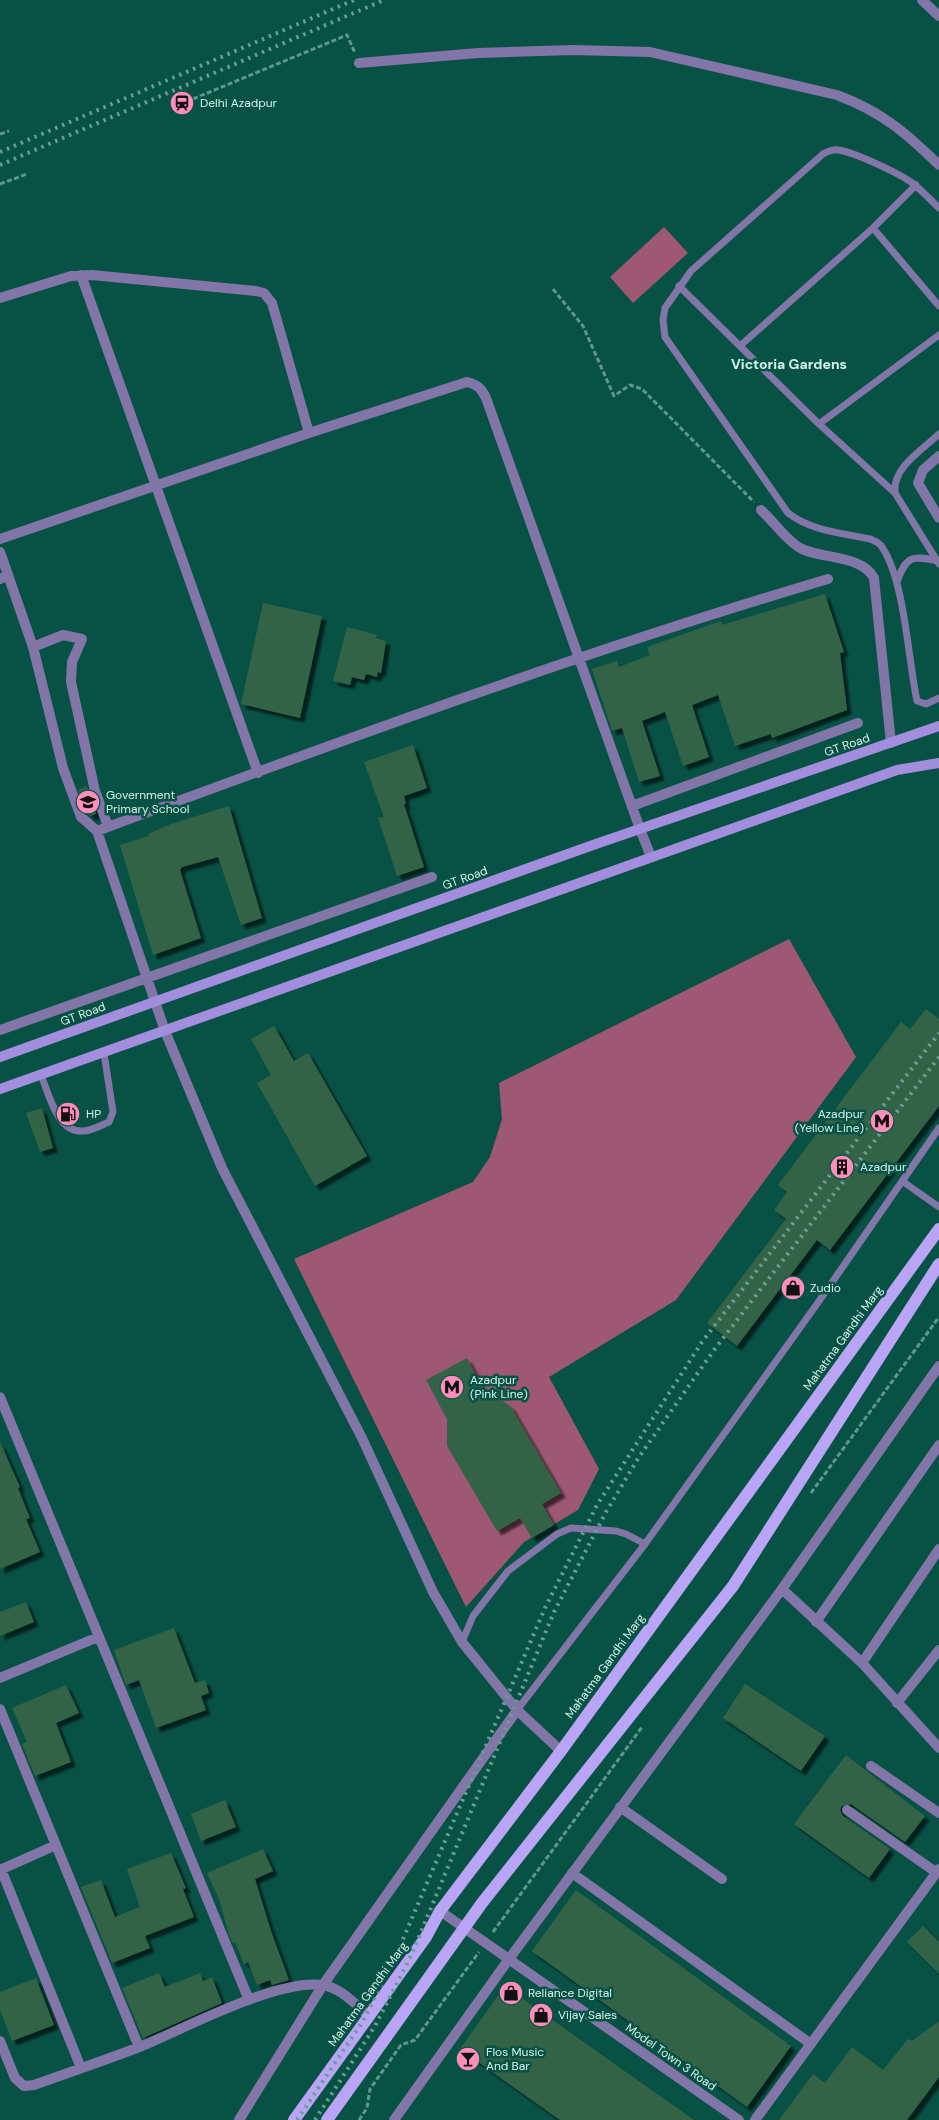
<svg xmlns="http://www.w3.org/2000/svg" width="939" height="2120" font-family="'DM Sans',sans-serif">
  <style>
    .green { fill: #9e5873 }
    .building { fill: #336346; filter: url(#shadow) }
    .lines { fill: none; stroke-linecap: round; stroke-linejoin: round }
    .path { stroke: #5f978c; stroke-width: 3; stroke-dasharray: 5 2.5; stroke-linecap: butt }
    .service { stroke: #8275a7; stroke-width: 7 }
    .pedestrian { stroke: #8275a7; stroke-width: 10 }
    .minor { stroke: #8275a7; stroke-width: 10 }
    .tertiary { stroke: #8275a7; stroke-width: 10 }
    .secondary { stroke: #a38ddd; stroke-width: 10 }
    .primary { stroke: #baa4f6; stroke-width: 12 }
    .rail { stroke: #689e93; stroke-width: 4; stroke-dasharray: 2.5 5; stroke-linecap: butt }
    .labels { text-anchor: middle; stroke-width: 5; stroke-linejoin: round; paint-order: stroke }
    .poi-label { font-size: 12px; fill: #d3f3ea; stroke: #085245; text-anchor: start }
    .street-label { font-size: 12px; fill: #d3f3ea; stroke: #085245 }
    .neighbourhood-label { font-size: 14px; font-weight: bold; fill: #d3f3ea; stroke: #085245 }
  </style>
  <defs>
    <filter id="shadow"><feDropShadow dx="4.5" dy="4.5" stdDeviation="1" flood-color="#0009"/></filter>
  </defs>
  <rect width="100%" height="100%" fill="#085245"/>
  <path class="green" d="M664 227 688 253 633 303 610 277Z
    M789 939 856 1057 676 1300 549 1377 599 1469 578 1510 524 1542 466 1607 294 1259 473 1182 490 1157 502 1119 499 1083Z"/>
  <path class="building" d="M825 594 844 652 840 653 847 710 772 738 771 734 735 746 718 695 692 705 709 757 683 766 665 712 642 721 660 776 639 782 622 728 612 731 592 669 617 661 619 667 650 655 647 647 721 621 722 625Z
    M263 603 322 616 300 718 241 704Z
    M347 627 377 635 376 638 386 641 381 673 378 672 377 677 366 674 364 680 352 677 350 685 333 681Z
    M413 745 427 788 404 796 406 804H404L424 867 397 876 378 818 384 817 364 762Z
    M87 786 96 814 90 816 78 790Z
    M229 806 262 918 241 925 218 857 182 867 180 870 201 938 153 955 120 845 149 836 148 834 171 824Z
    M926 1009 939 1019V1106L830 1250 817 1240 737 1346 707 1323 786 1219 774 1210 787 1192 778 1185 901 1022 910 1029Z
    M274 1026 294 1061 308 1053 367 1156 315 1186 257 1083 271 1075 251 1039Z
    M42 1108 53 1148 40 1152 26 1113Z
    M467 1358 482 1386 511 1407 561 1493 542 1504 554 1525 532 1538 520 1518 497 1531 447 1446V1419L426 1380Z
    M0 1442 20 1487 18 1488 30 1518 26 1519 40 1552 0 1569Z
    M26 1602 34 1622 0 1636V1612Z
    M174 1628 195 1683 205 1680 209 1693 201 1696 206 1710 156 1728 139 1680 126 1685 114 1650Z
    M745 1684 825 1736 801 1771 723 1718Z
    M66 1685 79 1713 56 1723 71 1762 35 1776 22 1744 27 1742 12 1708Z
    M846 1755 925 1816 905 1842 851 1804 842 1806 840 1810 843 1816 890 1849 869 1878 794 1824Z
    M225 1800 236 1827 201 1841 191 1814Z
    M263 1849 273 1871 255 1879 271 1931 289 1980 272 1985 270 1980 257 1985 248 1962 244 1964 235 1942 233 1943 229 1935 219 1899 207 1873Z
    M171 1853 186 1888 183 1889 194 1917 145 1936 150 1948 112 1963 81 1887 101 1880 115 1917 140 1907 127 1869Z
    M576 1890 791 2046 747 2107 532 1951Z
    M923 1926 939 1942V1974L907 1942Z
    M159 1973 165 1987 200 1973 203 1981 212 1977 222 2003 143 2038 122 1988Z
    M36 1978 54 2025 12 2041 0 2010V1992Z
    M505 1986 578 2038 694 2120H560L509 2084 460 2049Z
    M939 2021V2077L907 2120H779L813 2074 825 2083 852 2047 883 2070 908 2039 912 2041Z"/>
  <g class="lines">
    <path class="path" d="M193 99 347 35 355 53
      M0 134 9 131
      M0 184 27 174
      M553 289 583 326 614 396 630 385 642 389 754 502
      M811 1493 939 1317
      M493 1932 642 1727
      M359 2120 367 2108 370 2089 401 2045 415 2040 479 1952"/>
    <path class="service" d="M939 208C932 201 924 193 916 186 904 175 854 152 838 150 832 149 827 152 823 154L691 271 665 308 663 320 665 337 788 513C811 531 842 533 870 539 875 541 879 542 882 547 905 581 908 660 917 701L926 704 939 698
      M873 228 939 306
      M679 286 819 424 895 493
      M741 345 873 228 916 185
      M819 424 939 335
      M939 434C922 450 892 468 895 493L939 564
      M897 582C906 556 912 555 938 561
      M41 1075C49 1094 57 1133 83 1131 92 1131 101 1125 109 1122L113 1112 104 1053
      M902 1181 939 1207
      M462 1642 473 1616 508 1571 557 1534 571 1528 616 1531 626 1534 645 1544
      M517 1710 645 1544 817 1304 939 1128"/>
    <path class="pedestrian" d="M0 552 33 647 63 768 81 817 97 831
      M33 647 63 635 82 639 72 662 71 682 95 791 108 826"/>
    <path class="minor" d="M922 0 939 16
      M359 63 478 53 573 50 650 52 837 95C882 112 905 132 939 165
      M81 275 258 773
      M0 298 71 276 92 275 256 291 264 293 272 303 309 433
      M939 456 923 470 918 483 939 518
      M761 510C773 521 784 537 797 546 816 560 861 553 874 578L891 743
      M0 539 309 433 467 382C478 385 481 388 486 398L640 829 651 857
      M0 579 8 575
      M632 806 858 723
      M0 1030 432 877
      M0 1397 249 2000
      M782 1589 862 1663 939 1748
      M816 1622 939 1445
      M862 1663 939 1549
      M0 1678 98 1637
      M897 1703 939 1650
      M0 1709 139 2047
      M561 1751 517 1710 462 1642 433 1592 362 1438 222 1168 165 1031 97 831C338 742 581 652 828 579
      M871 1766 939 1813
      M620 1807 722 1879
      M847 1810 937 1873
      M1 1869 81 2068
      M0 1870 56 1845
      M572 1873 811 2044
      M0 2041 15 2078 24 2086 34 2085C70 2072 106 2060 142 2046 185 2028 277 1979 322 1985 340 1987 356 2005 369 2016
      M239 2120 323 1985 517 1710
      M394 2120 509 1959 782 1589 939 1366
      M755 2120 939 1869"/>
    <path class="tertiary" d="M440 1911 739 2120"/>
    <path class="secondary" d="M0 1057 593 845 939 726
      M0 1089 897 770 939 763"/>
    <path class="primary" d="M294 2120 426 1937 440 1911 561 1751 939 1229
      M327 2120 482 1903 733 1586 939 1264"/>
    <path class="rail" d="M0 152 354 0
      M0 165 384 0
      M297 2120 363 2021 397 1953 545 1608 597 1505 702 1342 939 1033
      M315 2120 375 2026 411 1956 554 1612 606 1512 639 1457 714 1350 939 1057"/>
  </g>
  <defs>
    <g id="station-disc" transform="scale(1.25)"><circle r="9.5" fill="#ff8eba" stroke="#085245"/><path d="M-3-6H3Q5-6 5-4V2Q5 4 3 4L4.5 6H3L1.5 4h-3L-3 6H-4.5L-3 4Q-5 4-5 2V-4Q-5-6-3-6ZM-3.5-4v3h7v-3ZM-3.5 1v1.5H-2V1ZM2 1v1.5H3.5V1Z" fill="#111"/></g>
    <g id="school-disc" transform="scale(1.25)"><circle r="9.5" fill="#ff8eba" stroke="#085245"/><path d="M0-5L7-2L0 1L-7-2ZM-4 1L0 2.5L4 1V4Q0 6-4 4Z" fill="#111"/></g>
    <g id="fuel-disc" transform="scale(1.25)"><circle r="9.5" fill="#ff8eba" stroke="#085245"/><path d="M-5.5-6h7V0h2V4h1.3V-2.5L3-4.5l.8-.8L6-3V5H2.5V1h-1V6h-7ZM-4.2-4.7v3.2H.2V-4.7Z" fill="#111"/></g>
    <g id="metro-disc" transform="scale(1.25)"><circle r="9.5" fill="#ff8eba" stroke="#085245"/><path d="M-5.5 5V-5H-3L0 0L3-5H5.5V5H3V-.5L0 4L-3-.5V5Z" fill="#111"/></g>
    <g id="building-disc" transform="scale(1.25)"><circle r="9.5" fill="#ff8eba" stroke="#085245"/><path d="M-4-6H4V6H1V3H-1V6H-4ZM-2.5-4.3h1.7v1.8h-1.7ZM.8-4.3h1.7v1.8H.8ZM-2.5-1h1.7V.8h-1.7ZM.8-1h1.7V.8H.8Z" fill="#111"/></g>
    <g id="shop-disc" transform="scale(1.25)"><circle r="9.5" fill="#ff8eba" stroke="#085245"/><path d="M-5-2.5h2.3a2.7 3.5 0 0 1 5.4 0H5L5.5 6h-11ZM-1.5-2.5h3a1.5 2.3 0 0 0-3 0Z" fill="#111"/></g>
    <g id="bar-disc" transform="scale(1.25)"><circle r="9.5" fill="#ff8eba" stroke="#085245"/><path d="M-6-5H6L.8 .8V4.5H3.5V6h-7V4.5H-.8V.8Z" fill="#111"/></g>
  </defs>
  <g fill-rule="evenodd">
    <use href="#station-disc" x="182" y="103"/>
    <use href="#school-disc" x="88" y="802"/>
    <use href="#fuel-disc" x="68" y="1114"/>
    <use href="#metro-disc" x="882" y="1121"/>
    <use href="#building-disc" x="842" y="1167"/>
    <use href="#shop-disc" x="793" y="1288"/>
    <use href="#metro-disc" x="452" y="1387"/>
    <use href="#shop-disc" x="511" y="1993"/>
    <use href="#shop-disc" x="541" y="2015"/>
    <use href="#bar-disc" x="468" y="2059"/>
  </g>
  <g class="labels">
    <g class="poi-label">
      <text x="200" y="107">Delhi Azadpur</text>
      <text x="106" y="799">Government<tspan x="106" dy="14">Primary School</tspan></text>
      <text x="86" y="1118">HP</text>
      <text x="864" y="1118" text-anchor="end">Azadpur<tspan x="864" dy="14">(Yellow Line)</tspan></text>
      <text x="860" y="1171">Azadpur</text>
      <text x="810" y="1292">Zudio</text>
      <text x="470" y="1384">Azadpur<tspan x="470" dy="14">(Pink Line)</tspan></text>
      <text x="528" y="1997">Reliance Digital</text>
      <text x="558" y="2019">Vijay Sales</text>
      <text x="486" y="2056">Flos Music<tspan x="486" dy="14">And Bar</tspan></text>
    </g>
    <g class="street-label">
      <text transform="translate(847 745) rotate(-19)" y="4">GT Road</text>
      <text transform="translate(465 878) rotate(-20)" y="4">GT Road</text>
      <text transform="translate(83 1014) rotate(-20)" y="4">GT Road</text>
      <text transform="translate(843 1338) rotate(-54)" y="4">Mahatma Gandhi Marg</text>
      <text transform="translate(605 1666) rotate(-54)" y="4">Mahatma Gandhi Marg</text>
      <text transform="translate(368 1994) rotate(-54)" y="4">Mahatma Gandhi Marg</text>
      <text transform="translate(671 2057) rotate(35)" y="4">Model Town 3 Road</text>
    </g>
    <g class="neighbourhood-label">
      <text x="789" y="369">Victoria Gardens</text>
    </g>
  </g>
</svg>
